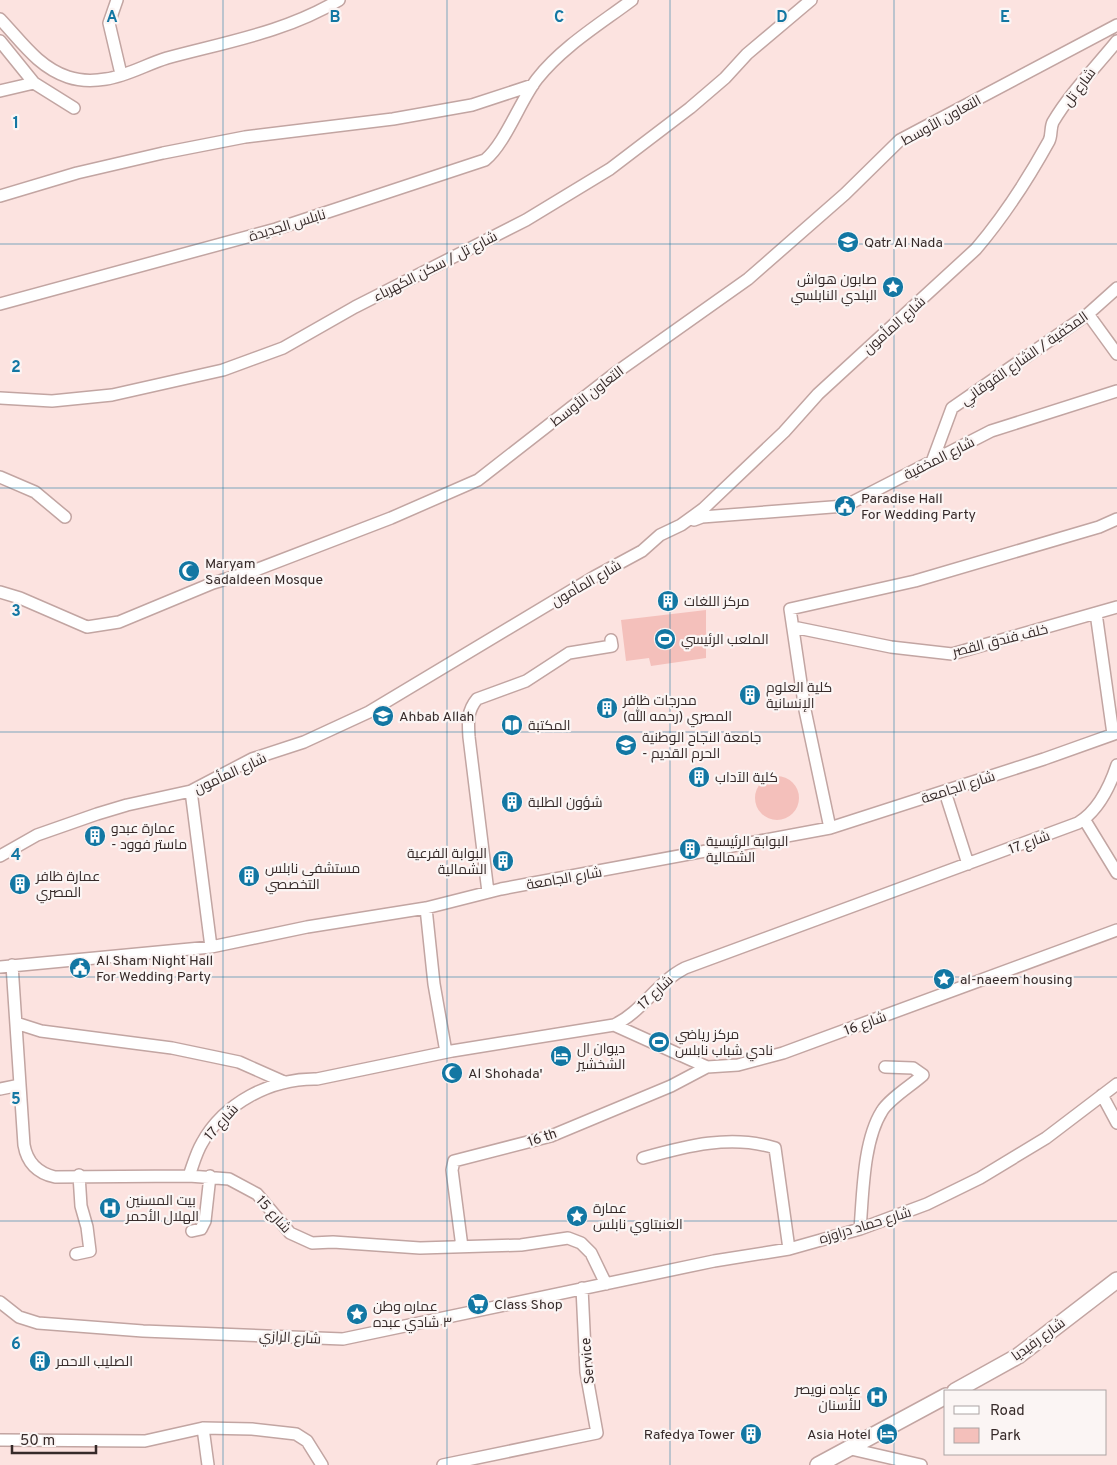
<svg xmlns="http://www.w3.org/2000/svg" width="1117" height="1465" font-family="Overpass,Cairo,sans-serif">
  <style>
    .green { fill: #f4c0bb }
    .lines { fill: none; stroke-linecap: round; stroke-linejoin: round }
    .street-casing { stroke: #c2a5a2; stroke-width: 14 }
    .secondary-casing { stroke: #c2a5a2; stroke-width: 18 }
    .street { stroke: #fff; stroke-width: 11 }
    .secondary { stroke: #fff; stroke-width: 15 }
    .grid { fill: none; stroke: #1377a3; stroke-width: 1; stroke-opacity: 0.55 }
    .labels { text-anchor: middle; stroke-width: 4.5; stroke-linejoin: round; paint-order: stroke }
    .street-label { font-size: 14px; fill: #362a29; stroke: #fbf5f4 }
    .poi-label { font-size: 14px; fill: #362a29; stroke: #fbf5f4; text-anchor: start }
    .grid-label { font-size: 16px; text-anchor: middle; font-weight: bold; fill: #1377a3; stroke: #fbf5f4; stroke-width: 4.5; stroke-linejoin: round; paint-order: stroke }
  </style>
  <rect width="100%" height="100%" fill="#fce3e0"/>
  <path class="green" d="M706 610V658L651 666 649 658 626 661 621 620Z
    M755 798a22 22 0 1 1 44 0a22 22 0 1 1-44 0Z"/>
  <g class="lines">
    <g class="street-casing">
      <path id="street" d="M117 0 109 23 121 74
        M0 19C21 41 38 67 68 77 80 81 94 81 106 79 127 76 147 64 167 58 226 42 286 32 339 0
        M0 41 34 83 74 108
        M0 91 34 83
        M0 196 77 173 163 153 245 137 393 119 472 105 533 85
        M0 304 276 229 485 160C505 144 520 101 537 79 562 47 600 24 632 0
        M1088 314 1117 354
        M0 398 52 401 112 395 223 370 283 348 355 307 526 220 610 169 690 108 725 78 747 54 811 0
        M932 462 952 408 1088 314 1117 288
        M0 477 35 492 65 517
        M694 520 702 517 845 506 991 431 1117 391
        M0 592 20 598 87 627 119 622 213 583 253 571 391 518 478 480 614 374 748 279 845 194 900 140 1117 25
        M1096 613 1113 734
        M793 627 891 647 952 654 1117 607
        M191 791 211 947
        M945 792 968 864
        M1084 819 1117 873
        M830 828 805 710 790 609 915 581 1099 527 1117 519
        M0 856 37 835 97 814 127 805 191 791 252 759 304 742 369 712 594 577 642 551 660 535 681 525 703 509 784 432 818 394 976 249C1004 216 1028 179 1049 141 1052 135 1050 128 1053 122 1070 93 1096 67 1117 41
        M488 892 469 737C468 722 467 711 477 699L526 681 569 653 612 646 611 640
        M426 908 434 984 446 1052
        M12 965 24 1145C27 1162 37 1173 55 1177L189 1176 229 1179 257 1194 290 1233 312 1243 333 1242 420 1248 521 1245 568 1238 581 1243 591 1253 606 1284
        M0 967 211 947 307 927 426 908 501 889 830 828 1044 759 1117 733
        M16 1023 41 1031 172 1048 239 1062 284 1082
        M614 1025 707 1067 738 1065 783 1053 1117 930
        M0 1089 20 1085
        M1102 1095 1117 1123
        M643 1158C686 1146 731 1134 775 1148L789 1249
        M189 1176C193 1165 196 1153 202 1143 224 1103 271 1078 317 1079L452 1051 614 1025C642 1012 657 982 685 968L1078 823C1098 811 1110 786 1117 765
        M860 1229C863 1194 863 1141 882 1111 889 1099 912 1085 923 1075L913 1068 885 1067
        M192 1231 201 1229 205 1221 210 1176
        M462 1247 452 1170 454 1161 551 1136 671 1086 707 1067
        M76 1254 90 1251 87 1227 81 1206 79 1175
        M0 1302 19 1317 38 1323 143 1331 343 1339 714 1261 789 1249 860 1229 927 1204 980 1178 1046 1138 1117 1084
        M203 1428 208 1465
        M0 1440 145 1441 203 1428 252 1429 296 1434 307 1441 322 1465
        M851 1449 921 1465
        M443 1465 597 1433 586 1372 582 1288"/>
    </g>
    <g class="secondary-casing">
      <path id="secondary" d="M955 1391 1018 1356 1117 1280
        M818 1465 946 1396"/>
    </g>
    <use href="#street" class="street"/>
    <use href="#secondary" class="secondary"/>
  </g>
  <path class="grid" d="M223 0V1465M447 0V1465M670 0V1465M894 0V1465M0 244H1117M0 488H1117M0 732H1117M0 977H1117M0 1221H1117"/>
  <defs>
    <g id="school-disc" transform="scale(1.125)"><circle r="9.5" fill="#1377a3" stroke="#fbf5f4"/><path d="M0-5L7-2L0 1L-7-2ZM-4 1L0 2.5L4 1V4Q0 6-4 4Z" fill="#fff"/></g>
    <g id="sight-disc" transform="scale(1.125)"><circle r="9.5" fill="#1377a3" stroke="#fbf5f4"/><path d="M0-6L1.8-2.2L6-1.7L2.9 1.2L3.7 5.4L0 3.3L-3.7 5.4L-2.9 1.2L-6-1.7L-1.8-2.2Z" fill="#fff"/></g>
    <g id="civic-disc" transform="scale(1.125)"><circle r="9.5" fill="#1377a3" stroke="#fbf5f4"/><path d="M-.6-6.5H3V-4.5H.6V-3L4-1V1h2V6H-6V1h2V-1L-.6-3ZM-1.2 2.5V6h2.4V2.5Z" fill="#fff"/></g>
    <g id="mosque-disc" transform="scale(1.125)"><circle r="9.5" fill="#1377a3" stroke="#fbf5f4"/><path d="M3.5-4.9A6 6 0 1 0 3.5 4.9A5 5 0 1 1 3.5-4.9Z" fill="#fff"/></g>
    <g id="building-disc" transform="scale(1.125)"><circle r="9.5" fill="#1377a3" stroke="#fbf5f4"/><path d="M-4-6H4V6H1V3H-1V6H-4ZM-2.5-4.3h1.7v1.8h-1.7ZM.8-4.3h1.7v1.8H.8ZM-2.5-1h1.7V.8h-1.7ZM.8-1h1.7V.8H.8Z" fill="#fff"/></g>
    <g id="stadium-disc" transform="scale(1.125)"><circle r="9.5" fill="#1377a3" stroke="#fbf5f4"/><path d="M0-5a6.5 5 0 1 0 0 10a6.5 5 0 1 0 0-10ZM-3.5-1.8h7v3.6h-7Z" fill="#fff"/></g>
    <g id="library-disc" transform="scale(1.125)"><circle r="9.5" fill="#1377a3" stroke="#fbf5f4"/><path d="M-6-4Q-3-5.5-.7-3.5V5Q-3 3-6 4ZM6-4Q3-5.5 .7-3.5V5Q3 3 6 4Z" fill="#fff"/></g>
    <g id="university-disc" transform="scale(1.125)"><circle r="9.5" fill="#1377a3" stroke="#fbf5f4"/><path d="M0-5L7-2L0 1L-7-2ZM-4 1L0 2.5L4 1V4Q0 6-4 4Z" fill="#fff"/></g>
    <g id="hotel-disc" transform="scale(1.125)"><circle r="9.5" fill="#1377a3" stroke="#fbf5f4"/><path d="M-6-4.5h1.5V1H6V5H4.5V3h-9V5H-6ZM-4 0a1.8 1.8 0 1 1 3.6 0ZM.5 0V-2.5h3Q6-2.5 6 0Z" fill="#fff"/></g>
    <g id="hospital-disc" transform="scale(1.125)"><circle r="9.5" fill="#1377a3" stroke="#fbf5f4"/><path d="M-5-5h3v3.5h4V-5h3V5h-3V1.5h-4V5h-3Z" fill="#fff"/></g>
    <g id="supermarket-disc" transform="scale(1.125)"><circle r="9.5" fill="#1377a3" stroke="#fbf5f4"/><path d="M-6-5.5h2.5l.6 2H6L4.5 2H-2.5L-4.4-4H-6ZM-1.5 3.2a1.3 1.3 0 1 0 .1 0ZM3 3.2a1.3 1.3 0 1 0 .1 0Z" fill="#fff"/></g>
  </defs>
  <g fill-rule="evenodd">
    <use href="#school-disc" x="848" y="242"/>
    <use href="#sight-disc" x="893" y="287"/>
    <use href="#civic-disc" x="845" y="506"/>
    <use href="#mosque-disc" x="189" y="571"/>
    <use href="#building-disc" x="668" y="601"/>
    <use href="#stadium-disc" x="665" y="639"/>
    <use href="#building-disc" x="750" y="695"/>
    <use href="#building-disc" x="607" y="708"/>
    <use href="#school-disc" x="383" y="716"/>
    <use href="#library-disc" x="512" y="725"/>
    <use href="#university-disc" x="626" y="745"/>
    <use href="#building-disc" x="699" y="777"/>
    <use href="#building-disc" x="512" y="802"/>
    <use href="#building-disc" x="95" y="836"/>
    <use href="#building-disc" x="690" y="849"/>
    <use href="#building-disc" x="503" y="861"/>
    <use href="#building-disc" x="249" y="876"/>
    <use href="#building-disc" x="20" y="884"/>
    <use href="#civic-disc" x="80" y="968"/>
    <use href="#sight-disc" x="944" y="979"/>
    <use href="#stadium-disc" x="659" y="1042"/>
    <use href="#hotel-disc" x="561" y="1056"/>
    <use href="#mosque-disc" x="452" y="1073"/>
    <use href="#hospital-disc" x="110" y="1208"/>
    <use href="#sight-disc" x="577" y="1216"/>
    <use href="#supermarket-disc" x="478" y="1304"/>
    <use href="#sight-disc" x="357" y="1314"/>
    <use href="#building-disc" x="40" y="1361"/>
    <use href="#hospital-disc" x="877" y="1397"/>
    <use href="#building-disc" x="751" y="1434"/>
    <use href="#hotel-disc" x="887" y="1434"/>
  </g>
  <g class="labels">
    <g class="street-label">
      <text transform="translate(1079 87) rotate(-53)" y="5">شارع تل</text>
      <text transform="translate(941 120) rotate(-29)" y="5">التعاون الأوسط</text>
      <text transform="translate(287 225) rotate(-17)" y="5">نابلس الجديدة</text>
      <text transform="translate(435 266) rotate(-27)" y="5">شارع تل / سكن الكهرباء</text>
      <text transform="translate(894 325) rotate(-42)" y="5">شارع المأمون</text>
      <text transform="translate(1024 358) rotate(-35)" y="5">المخفية / الشارع الفوقاني</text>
      <text transform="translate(587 396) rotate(-38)" y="5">التعاون الأوسط</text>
      <text transform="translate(939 458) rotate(-27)" y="5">شارع المخفية</text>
      <text transform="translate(586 583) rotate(-30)" y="5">شارع المأمون</text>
      <text transform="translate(1000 640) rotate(-14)" y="5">خلف فندق القصر</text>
      <text transform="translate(230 773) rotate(-25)" y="5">شارع المأمون</text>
      <text transform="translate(958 787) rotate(-18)" y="5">شارع الجامعة</text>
      <text transform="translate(1029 842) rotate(-20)" y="5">شارع 17</text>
      <text transform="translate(564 878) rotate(-10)" y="5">شارع الجامعة</text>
      <text transform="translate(655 992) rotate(-43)" y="5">شارع 17</text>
      <text transform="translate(865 1023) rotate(-20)" y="5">شارع 16</text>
      <text transform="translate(221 1122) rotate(-48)" y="5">شارع 17</text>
      <text transform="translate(542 1137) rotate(-19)" y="5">16 th</text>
      <text transform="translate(274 1214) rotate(48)" y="5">شارع 15</text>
      <text transform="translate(865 1225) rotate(-17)" y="5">شارع حماد دراوزه</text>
      <text transform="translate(290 1337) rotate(3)" y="5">شارع الرازي</text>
      <text transform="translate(1038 1339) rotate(-36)" y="5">شارع رفيديا</text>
      <text transform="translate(587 1361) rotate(-95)" y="5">Service</text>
    </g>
    <g class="poi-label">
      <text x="864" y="247">Qatr Al Nada</text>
      <text x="877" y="284" text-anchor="end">صابون هواش<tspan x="877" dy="16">البلدي النابلسي</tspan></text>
      <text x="861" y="503">Paradise Hall<tspan x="861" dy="16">For Wedding Party</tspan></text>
      <text x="205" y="568">Maryam<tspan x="205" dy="16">Sadaldeen Mosque</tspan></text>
      <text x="684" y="606">مركز اللغات</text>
      <text x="681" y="644">الملعب الرئيسي</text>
      <text x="766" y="692">كلية العلوم<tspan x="766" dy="16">الإنسانية</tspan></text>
      <text x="623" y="705">مدرجات ظافر<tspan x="623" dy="16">المصري (رحمه الله)</tspan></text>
      <text x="399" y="721">Ahbab Allah</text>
      <text x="528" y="730">المكتبة</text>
      <text x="642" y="742">جامعة النجاح الوطنية<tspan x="642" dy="16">- الحرم القديم</tspan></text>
      <text x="715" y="782">كلية الآداب</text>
      <text x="528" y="807">شؤون الطلبة</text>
      <text x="111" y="833">عمارة عبدو<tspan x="111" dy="16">- ماستر فوود</tspan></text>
      <text x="706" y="846">البوابة الرئيسية<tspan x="706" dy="16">الشمالية</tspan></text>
      <text x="487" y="858" text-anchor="end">البوابة الفرعية<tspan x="487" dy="16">الشمالية</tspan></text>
      <text x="265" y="873">مستشفى نابلس<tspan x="265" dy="16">التخصصي</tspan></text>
      <text x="36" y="881">عمارة ظافر<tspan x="36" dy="16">المصري</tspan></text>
      <text x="96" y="965">Al Sham Night Hall<tspan x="96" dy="16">For Wedding Party</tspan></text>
      <text x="960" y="984">al-naeem housing</text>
      <text x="675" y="1039">مركز رياضي<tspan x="675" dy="16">نادي شباب نابلس</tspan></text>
      <text x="577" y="1053">ديوان ال<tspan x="577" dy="16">الشخشير</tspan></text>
      <text x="468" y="1078">Al Shohada'</text>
      <text x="126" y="1205">بيت المسنين<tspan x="126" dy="16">الهلال الأحمر</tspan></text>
      <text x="593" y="1213">عمارة<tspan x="593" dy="16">العنبتاوي نابلس</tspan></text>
      <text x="494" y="1309">Class Shop</text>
      <text x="373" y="1311">عماره وطن<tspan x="373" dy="16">٣ شادي عبده</tspan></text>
      <text x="56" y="1366">الصليب الاحمر</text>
      <text x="861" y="1394" text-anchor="end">عياده نويصر<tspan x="861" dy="16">للأسنان</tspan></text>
      <text x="735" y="1439" text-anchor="end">Rafedya Tower</text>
      <text x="871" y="1439" text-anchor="end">Asia Hotel</text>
    </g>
  </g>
  <g class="grid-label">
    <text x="112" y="22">A</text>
    <text x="335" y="22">B</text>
    <text x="559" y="22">C</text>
    <text x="782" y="22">D</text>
    <text x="1005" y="22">E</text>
    <text x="16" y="128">1</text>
    <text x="16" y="372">2</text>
    <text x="16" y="616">3</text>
    <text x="16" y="860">4</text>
    <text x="16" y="1104">5</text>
    <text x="16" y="1349">6</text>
  </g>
  <rect x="944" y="1390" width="162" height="65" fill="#fbf5f4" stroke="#aca4a3"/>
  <rect x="954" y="1406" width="25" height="8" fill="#ffffff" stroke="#aca4a3"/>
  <text x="990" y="1415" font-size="15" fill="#362a29">Road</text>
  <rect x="954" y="1428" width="25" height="15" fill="#f4c0bb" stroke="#aca4a3"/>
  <text x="990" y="1440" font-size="15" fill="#362a29">Park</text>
  <path d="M12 1445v8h84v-8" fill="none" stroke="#362a29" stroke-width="2.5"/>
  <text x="20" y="1445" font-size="15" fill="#362a29" stroke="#fbf5f4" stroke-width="4" paint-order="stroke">50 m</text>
</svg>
